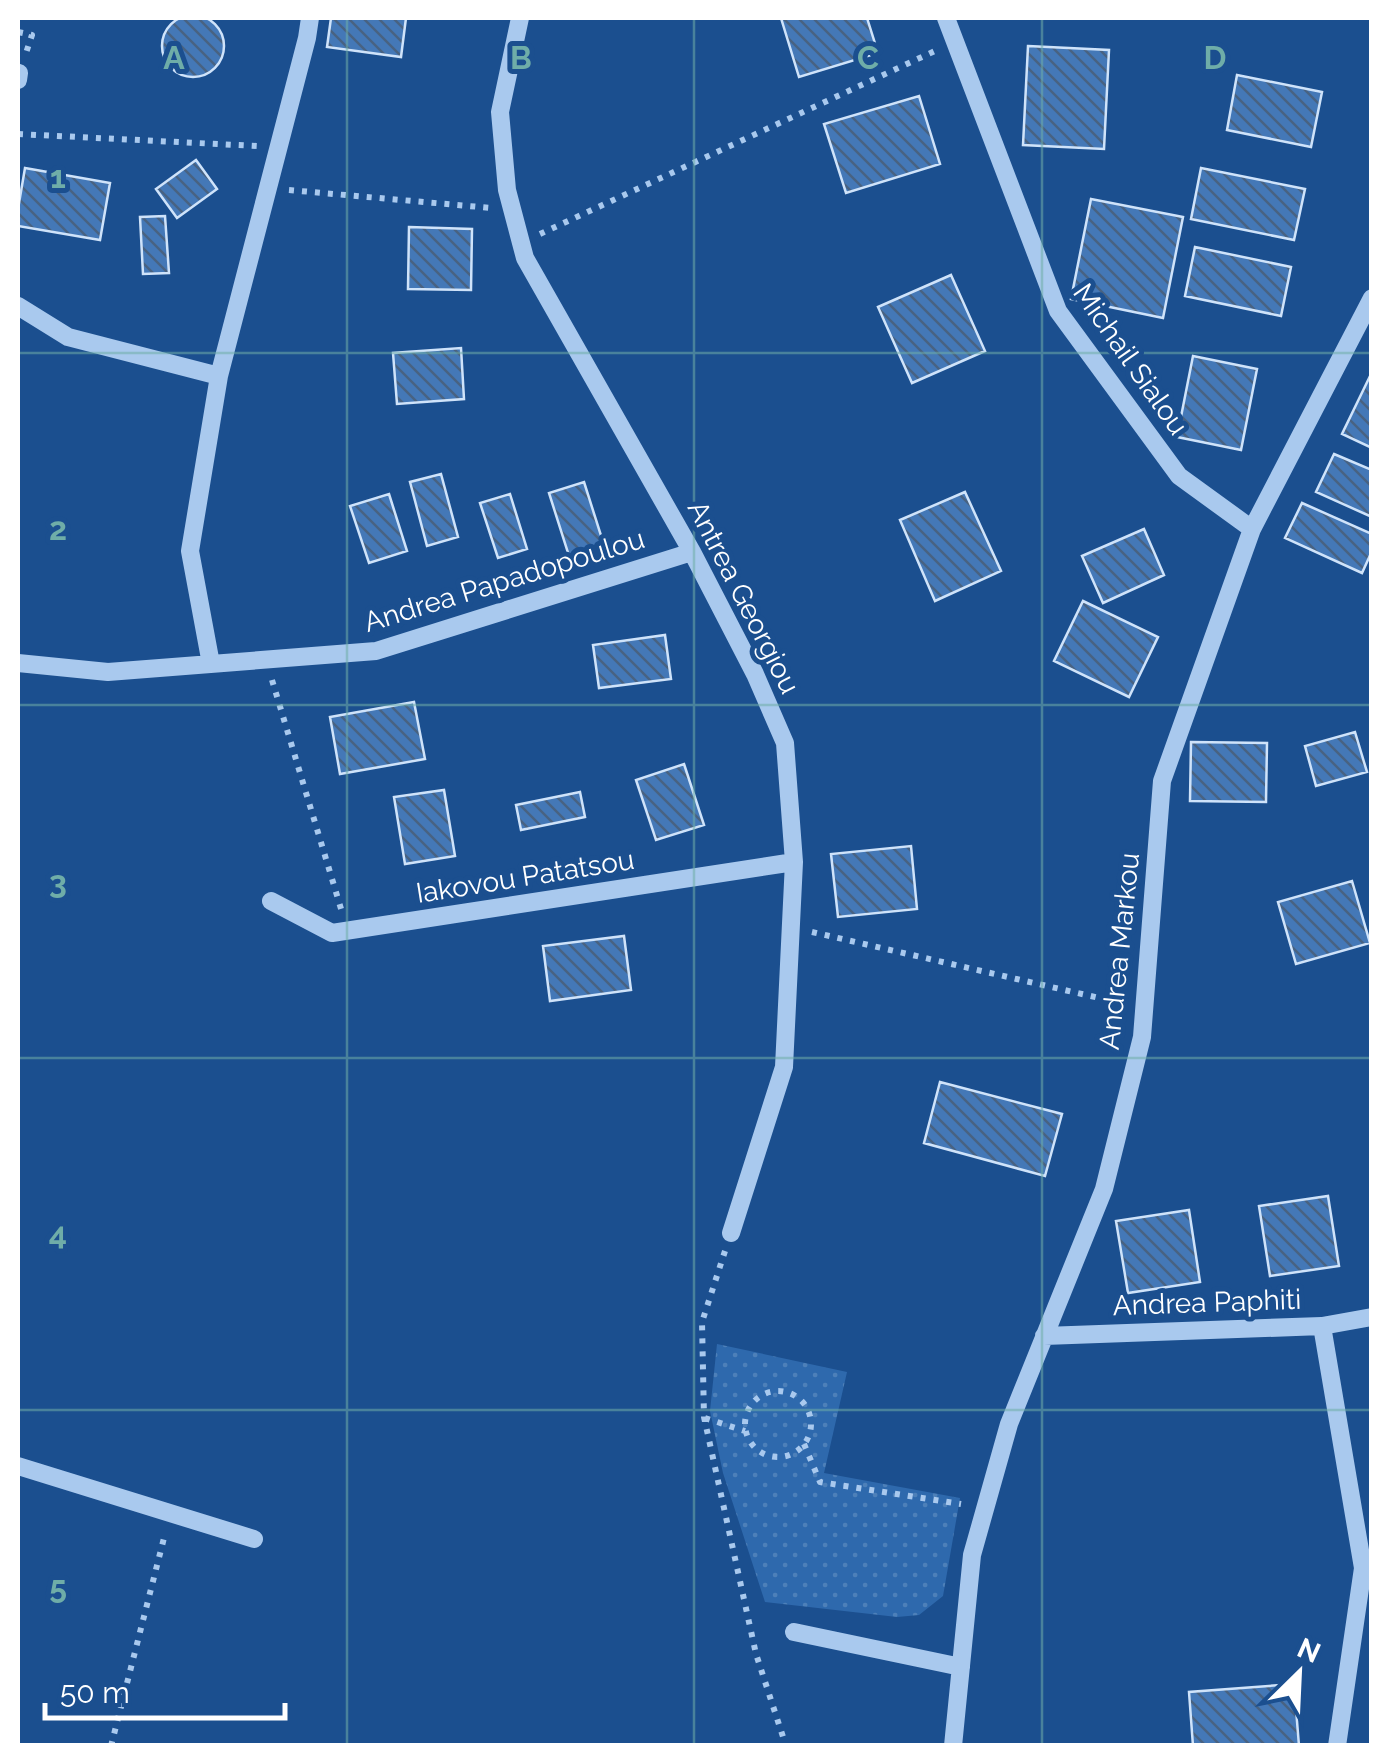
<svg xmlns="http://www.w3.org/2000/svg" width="1389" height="1763" font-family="Raleway,sans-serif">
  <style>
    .park { fill: url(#park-dots) }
    .building { fill: url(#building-back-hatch); stroke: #cfe3fa; stroke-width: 2.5 }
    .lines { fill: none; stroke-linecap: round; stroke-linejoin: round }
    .path { stroke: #a9c9ee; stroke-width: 6; stroke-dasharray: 5 8; stroke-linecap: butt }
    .minor { stroke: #a9c9ee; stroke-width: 18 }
    .grid { fill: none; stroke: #6fada8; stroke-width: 2.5; stroke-opacity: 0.55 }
    .labels { text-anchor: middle; stroke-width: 10; stroke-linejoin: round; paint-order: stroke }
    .street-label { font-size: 28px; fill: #fff; stroke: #1b4f8f }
    .grid-label { font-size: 32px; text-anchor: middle; font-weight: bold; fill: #6fada8; stroke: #1b4f8f; stroke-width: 10; stroke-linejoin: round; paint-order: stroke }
  </style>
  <defs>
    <pattern id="park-dots" width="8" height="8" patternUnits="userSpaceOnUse" patternTransform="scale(2.5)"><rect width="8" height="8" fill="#2e69ad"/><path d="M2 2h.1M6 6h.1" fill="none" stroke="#4d80b9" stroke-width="1.8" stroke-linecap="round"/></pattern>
    <pattern id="building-back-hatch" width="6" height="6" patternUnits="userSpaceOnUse" patternTransform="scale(2.5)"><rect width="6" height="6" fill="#4478b7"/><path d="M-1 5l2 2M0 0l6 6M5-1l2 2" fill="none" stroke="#486282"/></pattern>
  </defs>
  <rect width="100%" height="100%" fill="#1b4f8f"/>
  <path class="park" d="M717 1344 847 1372 824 1473 960 1498 943 1596 919 1615 897 1617 765 1602 723 1473 710 1411Z"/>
  <path class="building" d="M162 46a31 31 0 1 1 62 0a31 31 0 1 1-62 0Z
    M331 18H406L401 57 327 47Z
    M781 18H867L878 53 799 77Z
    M1028 46 1109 50 1104 149 1023 145Z
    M1237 75 1322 92 1311 147 1227 130Z
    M919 96 940 164 846 193 824 124Z
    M196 160 217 189 177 218 156 189Z
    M25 168 110 183 100 240 18 226V209Z
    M1201 168 1305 189 1294 240 1191 219Z
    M1091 199 1183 217 1163 318 1071 299Z
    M165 216 169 273 143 274 140 217Z
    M409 227 472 229 471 290 408 289Z
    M1195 247 1291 267 1281 316 1185 296Z
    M951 275 985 351 912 383 878 307Z
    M461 348 464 399 397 404 393 353Z
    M1193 356 1257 369 1241 450 1177 437Z
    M1372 372V448L1342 434Z
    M1334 454 1372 470V517L1316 492Z
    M441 474 458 537 427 546 410 482Z
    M584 482 604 545 569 556 549 493Z
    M965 492 1001 571 935 601 900 520Z
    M389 494 407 551 369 563 350 506Z
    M510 494 527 549 498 558 480 503Z
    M1302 503 1372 534V551L1362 573 1285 538Z
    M1144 529 1164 575 1103 603 1082 556Z
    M1083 601 1158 637 1129 697 1054 661Z
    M665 635 671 679 599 688 593 645Z
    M414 702 425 759 340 774 330 717Z
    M1355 732 1367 772 1316 786 1305 746Z
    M1191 742 1267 743 1266 802 1190 801Z
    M684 764 704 825 656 840 636 780Z
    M444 790 455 856 405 864 394 797Z
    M580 792 585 817 521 830 516 805Z
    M911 846 917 909 838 917 831 854Z
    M1352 881 1370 943 1296 964 1278 902Z
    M624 936 631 990 550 1001 543 946Z
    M940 1082 1062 1114 1045 1176 924 1143Z
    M1328 1196 1339 1266 1270 1276 1259 1206Z
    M1189 1210 1200 1282 1128 1293 1116 1221Z
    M1294 1684 1299 1746H1193L1189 1692Z"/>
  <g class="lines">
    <path class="path" d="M18 32 32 35 26 53
      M18 134 257 146
      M289 190 491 208
      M540 234 937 50
      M272 680 342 912
      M812 932 1121 1003
      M725 1251 702 1322 704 1417 756 1654 786 1746
      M745 1424a33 33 0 1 1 66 0a33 33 0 1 1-66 0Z
      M705 1418 745 1431
      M804 1444 820 1482 961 1504
      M111 1746 165 1534"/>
    <path class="minor" d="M520 18 500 112 507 190 525 258 692 552 755 674 785 743 794 862 784 1067 731 1233
      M946 18 1058 311 1179 476 1252 529
      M18 80 19 73
      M18 306 68 337 219 376
      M18 663 108 672 376 651 692 552
      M211 664 190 551 219 376 307 38 310 18
      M271 901 332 933 794 862
      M1322 1326 1363 1568 1337 1746
      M1044 1336 1322 1326 1372 1317
      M18 1466 254 1539
      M794 1632 961 1667
      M953 1746 972 1555 1009 1424 1104 1189 1142 1037 1162 781 1252 529 1372 298"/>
  </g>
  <path class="grid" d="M347 18V1746M694 18V1746M1042 18V1746M18 353H1372M18 705H1372M18 1058H1372M18 1410H1372"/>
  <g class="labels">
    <g class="street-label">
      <text transform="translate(1131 359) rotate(55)" y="10">Michail Sialou</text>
      <text transform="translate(504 580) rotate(-17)" y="10">Andrea Papadopoulou</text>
      <text transform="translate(744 597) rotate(63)" y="10">Antrea Georgiou</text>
      <text transform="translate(525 876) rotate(-9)" y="10">Iakovou Patatsou</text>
      <text transform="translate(1119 951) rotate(-84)" y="10">Andrea Markou</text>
      <text transform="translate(1207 1302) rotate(-2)" y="10">Andrea Paphiti</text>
    </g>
  </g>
  <g class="grid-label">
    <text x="174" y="69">A</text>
    <text x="521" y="69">B</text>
    <text x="868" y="69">C</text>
    <text x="1215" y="69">D</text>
    <text x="58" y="188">1</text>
    <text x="58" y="540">2</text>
    <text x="58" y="893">3</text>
    <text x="58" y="1245">4</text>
    <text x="58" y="1598">5</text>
  </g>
  <rect width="1389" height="1763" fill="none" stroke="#ffffff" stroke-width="40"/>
  <g transform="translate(1299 1673) rotate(24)" stroke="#1b4f8f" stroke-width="8" paint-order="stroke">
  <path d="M0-8L18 38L0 25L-18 38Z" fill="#ffffff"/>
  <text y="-15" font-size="28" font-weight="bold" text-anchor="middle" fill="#ffffff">N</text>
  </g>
  <path d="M45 1703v15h240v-15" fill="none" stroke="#ffffff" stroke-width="5"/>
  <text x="60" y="1703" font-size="30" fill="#ffffff" stroke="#1b4f8f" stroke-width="8" paint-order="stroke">50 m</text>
</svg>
